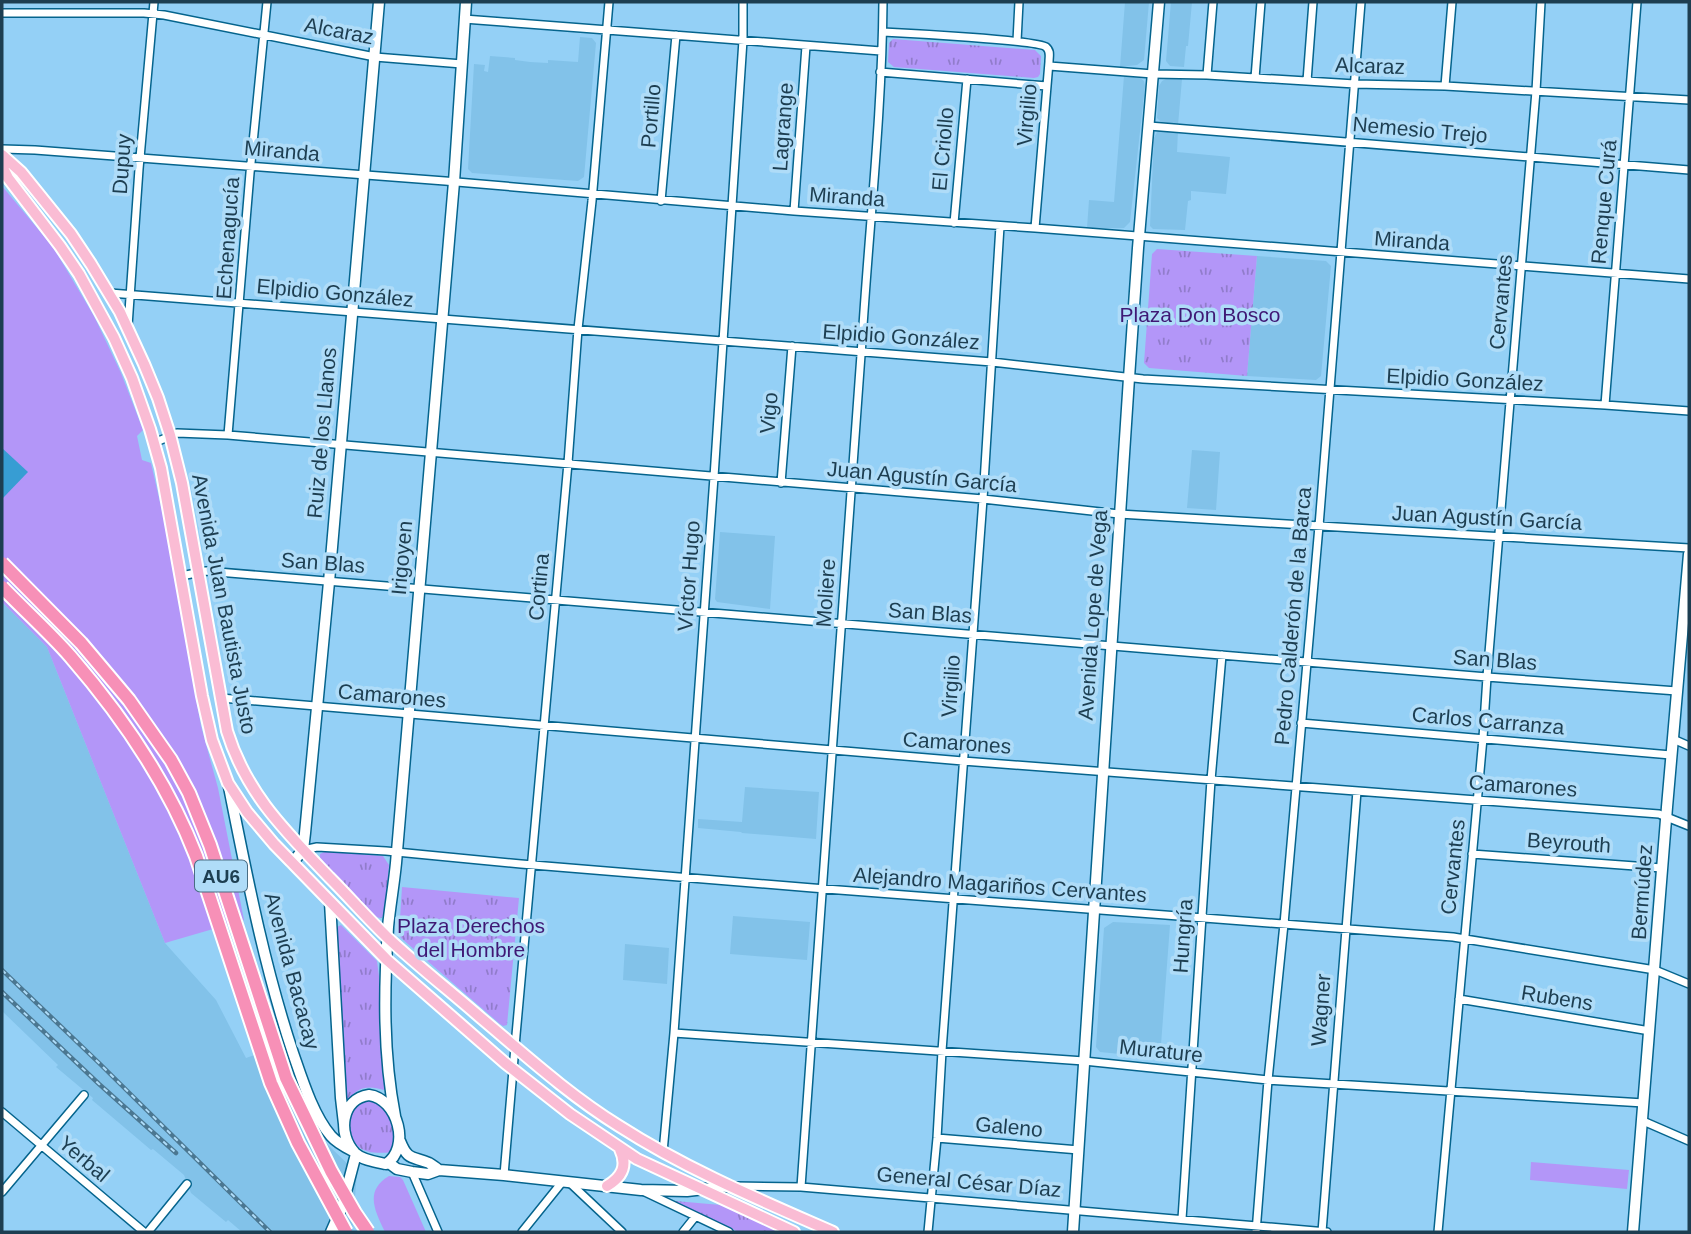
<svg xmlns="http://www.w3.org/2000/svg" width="1691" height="1234" font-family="Arial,sans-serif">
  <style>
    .built { fill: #82c2e9 }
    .park { fill: url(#park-tufts) }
    .garden { fill: #b396f8 }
    .water { fill: #379dd3 }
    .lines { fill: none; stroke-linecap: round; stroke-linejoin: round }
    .street-casing { stroke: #05648d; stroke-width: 10 }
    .secondary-casing { stroke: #05648d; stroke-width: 13 }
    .primary-casing { stroke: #fff; stroke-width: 14 }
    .street { stroke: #fff; stroke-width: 7 }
    .secondary { stroke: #fff; stroke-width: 10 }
    .primary { stroke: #fabcd4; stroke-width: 10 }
    .rail-casing { stroke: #4b7791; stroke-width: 4.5 }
    .rail { stroke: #afdcf8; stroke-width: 2; stroke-dasharray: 5; stroke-linecap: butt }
    .highway-bridge-casing { stroke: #fff; stroke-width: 16; stroke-linecap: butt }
    .highway-bridge { stroke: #f790b7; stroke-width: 12 }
    .labels { text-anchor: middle; stroke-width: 7; stroke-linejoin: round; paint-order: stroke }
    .shield { fill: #afdcf8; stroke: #496d83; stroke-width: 2 }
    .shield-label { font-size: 19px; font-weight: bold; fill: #1d3e51 }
    .street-label { font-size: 21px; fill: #1d3e51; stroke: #afdcf8 }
    .park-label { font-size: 21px; fill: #3f1875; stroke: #afdcf8 }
  </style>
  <defs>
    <pattern id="park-tufts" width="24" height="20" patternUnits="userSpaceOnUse" patternTransform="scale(1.75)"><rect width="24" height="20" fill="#b396f8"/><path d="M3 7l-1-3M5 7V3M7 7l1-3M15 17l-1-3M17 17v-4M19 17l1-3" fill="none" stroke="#917ccb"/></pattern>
  </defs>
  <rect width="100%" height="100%" fill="#94d0f6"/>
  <path class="built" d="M1125 2H1149L1144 60 1137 65 1120 67Z
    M1171 2H1192L1188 46H1186L1184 67 1170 66 1166 61Z
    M580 37 592 38 596 43 584 177 578 181 472 173 468 169 474 64 485 65 484 71 488 72 490 56 515 58V60L530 62 548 63V60L578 62Z
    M1124 76 1139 77 1144 81 1145 86 1130 222 1124 228H1087L1089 200 1114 202Z
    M1166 79H1182L1178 125 1162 123 1157 118 1159 86 1162 81Z
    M1160 130 1178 131 1177 152 1230 157 1226 194 1191 191V200L1188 201 1185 230 1153 229 1150 226 1154 138 1157 132Z
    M1257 256 1326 261 1331 266 1321 376 1316 380 1247 376Z
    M1192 450 1220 452 1216 510 1187 508Z
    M720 532 775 536 770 609 717 602 715 599Z
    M2 602 47 647 165 943 216 1000 246 1058 283 1045 315 1128 326 1143 357 1173 352 1232H242L228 1220 226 1222 191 1193 184 1175 153 1149 151 1150 92 1100 93 1098 56 1067 58 1065 2 1011Z
    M745 787 819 792 816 839 742 833 741 832 698 828V819L742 822Z
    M733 916 810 922 807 960 730 954Z
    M1113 922 1170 925 1160 1058 1100 1052 1096 1047 1104 928Z
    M625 944 669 948 667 984 623 980Z"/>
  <path class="park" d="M893 39 1035 50 1041 56 1040 74 1038 77 1034 78 894 67 888 62 889 43Z
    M1157 249 1257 256 1247 376 1149 368 1144 363 1152 254Z
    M326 851 383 856 389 865 385 914 381 918 374 917 320 861V854Z
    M402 887 519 898 507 1025 503 1026 500 1024 401 938 399 934Z
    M341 925 377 961 379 976V1024L386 1088 384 1090C367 1085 357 1087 347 1102L335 931 337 927Z
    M366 1098 382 1101 392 1121 397 1143 392 1152C369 1155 351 1151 350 1126 350 1121 350 1113 353 1109 356 1105 363 1101 366 1098Z
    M675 1201 721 1205 784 1232H739L675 1203Z"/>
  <path class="garden" d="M2 186 53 247 94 316 121 373 143 430 137 436 142 460 151 463 164 520 201 726 218 788 244 920 165 943 47 647 2 602Z
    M1531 1162 1629 1170 1627 1189 1530 1180Z
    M389 1176 400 1177 403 1180 426 1232H385C375 1211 364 1191 389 1176Z"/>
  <path class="water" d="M2 448 28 472 3 498 2 496Z"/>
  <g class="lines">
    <g class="street-casing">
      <path id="street" d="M2 13H144L164 15 375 57 462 64
        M464 19 881 51
        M883 32C904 33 1037 40 1046 47 1051 51 1049 56 1049 62L1035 228
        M1017 41 1019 2
        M1049 66 1153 74 1207 75 1355 84 1445 86 1689 100
        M880 72 1047 86
        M1207 75 1213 2
        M1255 78 1261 2
        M1307 81 1313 2
        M1445 86 1452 2
        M1149 126 1689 170
        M2 149 35 150 445 181 794 211 1035 228 1689 279
        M661 201 676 35
        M794 211 806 46
        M954 223 967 79
        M110 293 992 362 1143 379 1605 405 1689 411
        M128 326 139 169 154 2
        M1605 405 1637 2
        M228 435 250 173 267 2
        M154 443 177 433 228 435 983 499 1119 514 1689 548
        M781 483 792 346
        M181 576 206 571 1487 677 1677 691
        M221 698 963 761 1659 814 1689 826
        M1301 723 1671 755
        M1673 739 1689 746
        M303 850 317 847 386 851 521 864 813 888 1453 937 1655 970 1689 984
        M1472 854 1662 868
        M1459 999 1650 1031
        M674 1033 1084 1061 1268 1080 1644 1103
        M2 1112 144 1232
        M1643 1121 1689 1141
        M937 1138 1079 1150
        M663 1152 674 1033 714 477 743 40V2
        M412 1172 438 1232
        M504 1175 516 1035 568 463 578 329 592 201 609 2
        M569 1182 622 1232
        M735 1186 801 1187 1327 1232
        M801 1187C819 905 843 623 862 341 869 228 882 115 883 2
        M2 1192 84 1095
        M645 1192 729 1232
        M1182 1219 1211 780 1222 655
        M148 1232 187 1184
        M522 1232 563 1181
        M683 1232 695 1217
        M928 1232 937 1138 942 1051 983 499 1000 226
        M1256 1232 1268 1080 1284 924 1319 526 1361 2
        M1322 1232 1357 791
        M1438 1232 1483 738 1487 677 1536 91 1541 2"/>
    </g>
    <g class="secondary-casing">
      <path id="secondary" d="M229 787C247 877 264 966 293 1053 302 1079 313 1115 331 1136 337 1143 345 1147 353 1151
        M292 863 303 850 305 833 329 582 379 2
        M330 902 341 1098 344 1124
        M369 1095C398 1099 411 1148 386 1164 376 1162 362 1160 355 1153 337 1134 341 1099 369 1095Z
        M395 1116C383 1054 384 991 388 927 390 906 394 884 396 863L454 182 466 2
        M400 1141C408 1161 412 1156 429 1163 431 1164 438 1169 439 1170
        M389 1163 397 1169 412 1172 428 1174 439 1170 504 1175 641 1190 687 1191 730 1186
        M331 1232 342 1207 356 1154
        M1073 1232 1129 378 1138 248 1159 2
        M1633 1232 1667 807 1689 554"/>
    </g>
    <g class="primary-casing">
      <path id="primary" d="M2 155 21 172 71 234 91 264 120 312 144 364 158 398 170 435 182 483 227 731C246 793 285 831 329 877 349 897 368 919 388 938 418 966 450 991 481 1018 525 1055 569 1095 619 1126 686 1169 760 1200 833 1232
        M2 166 8 178 60 246 79 274 114 338 132 378 150 429 161 468 202 696 212 740 228 783 247 812 274 844 387 960 505 1063 570 1114 637 1159 794 1232
        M607 1186C622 1177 628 1166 620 1149"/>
    </g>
    <use href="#street" class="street"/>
    <use href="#secondary" class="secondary"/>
    <use href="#primary" class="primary"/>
    <g class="rail-casing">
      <path id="rail" d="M2 970 99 1063 270 1232
        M2 992 99 1084 176 1153"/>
    </g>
    <use href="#rail" class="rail"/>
    <g class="highway-bridge-casing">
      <path id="highway-bridge" d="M2 563 81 643 129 700 171 760 189 793 210 845 286 1078 331 1171 355 1213 368 1232
        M2 587C24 610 49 632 70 656 122 716 167 781 196 856L271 1083 298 1143 346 1232"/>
    </g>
    <use href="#highway-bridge" class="highway-bridge"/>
  </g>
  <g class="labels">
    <rect class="shield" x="195" y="860.5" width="52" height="31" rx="5"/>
    <g class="shield-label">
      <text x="221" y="883">AU6</text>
    </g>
    <g class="street-label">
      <text transform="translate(339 31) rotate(11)" y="7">Alcaraz</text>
      <text transform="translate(1370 66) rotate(2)" y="7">Alcaraz</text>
      <text transform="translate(1027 115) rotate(-85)" y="7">Virgilio</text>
      <text transform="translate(651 116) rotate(-85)" y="7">Portillo</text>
      <text transform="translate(783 127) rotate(-86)" y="7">Lagrange</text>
      <text transform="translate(1420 130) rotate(5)" y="7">Nemesio Trejo</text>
      <text transform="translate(943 149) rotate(-85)" y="7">El Criollo</text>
      <text transform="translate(282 151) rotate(5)" y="7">Miranda</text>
      <text transform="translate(122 164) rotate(-86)" y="7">Dupuy</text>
      <text transform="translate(847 197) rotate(4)" y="7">Miranda</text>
      <text transform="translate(1604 202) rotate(-85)" y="7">Renque Curá</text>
      <text transform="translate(228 238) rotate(-86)" y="7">Echenagucía</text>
      <text transform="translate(1412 241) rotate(4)" y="7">Miranda</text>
      <text transform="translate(335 293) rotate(5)" y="7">Elpidio González</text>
      <text transform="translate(1501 302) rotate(-85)" y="7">Cervantes</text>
      <text transform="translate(901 337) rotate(4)" y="7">Elpidio González</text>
      <text transform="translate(1465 380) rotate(3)" y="7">Elpidio González</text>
      <text transform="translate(769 413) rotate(-85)" y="7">Vigo</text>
      <text transform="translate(322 433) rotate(-85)" y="7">Ruiz de los Llanos</text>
      <text transform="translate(922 477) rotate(5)" y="7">Juan Agustín García</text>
      <text transform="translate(1487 518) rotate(3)" y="7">Juan Agustín García</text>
      <text transform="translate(402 558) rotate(-85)" y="7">Irigoyen</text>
      <text transform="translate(323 563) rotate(4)" y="7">San Blas</text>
      <text transform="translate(689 576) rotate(-86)" y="7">Víctor Hugo</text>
      <text transform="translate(539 587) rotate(-85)" y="7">Cortina</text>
      <text transform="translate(826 593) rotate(-86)" y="7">Moliere</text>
      <text transform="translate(224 604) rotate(79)" y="7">Avenida Juan Bautista Justo</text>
      <text transform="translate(930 613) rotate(4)" y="7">San Blas</text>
      <text transform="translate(1093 615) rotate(-86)" y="7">Avenida Lope de Vega</text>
      <text transform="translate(1293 616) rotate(-85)" y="7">Pedro Calderón de la Barca</text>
      <text transform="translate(1495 660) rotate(4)" y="7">San Blas</text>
      <text transform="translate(951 686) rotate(-86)" y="7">Virgilio</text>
      <text transform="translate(392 696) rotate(5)" y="7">Camarones</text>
      <text transform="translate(1488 721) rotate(5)" y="7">Carlos Carranza</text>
      <text transform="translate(957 743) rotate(4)" y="7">Camarones</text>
      <text transform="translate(1523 786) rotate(4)" y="7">Camarones</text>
      <text transform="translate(1569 843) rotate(4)" y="7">Beyrouth</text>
      <text transform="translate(1453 867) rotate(-84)" y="7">Cervantes</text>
      <text transform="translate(1000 885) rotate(4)" y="7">Alejandro Magariños Cervantes</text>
      <text transform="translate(1642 892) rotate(-86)" y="7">Bermúdez</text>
      <text transform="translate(1183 936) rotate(-86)" y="7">Hungría</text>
      <text transform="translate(292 971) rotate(75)" y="7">Avenida Bacacay</text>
      <text transform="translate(1557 998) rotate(9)" y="7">Rubens</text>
      <text transform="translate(1321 1010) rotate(-86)" y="7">Wagner</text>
      <text transform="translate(1161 1051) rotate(6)" y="7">Murature</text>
      <text transform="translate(1009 1127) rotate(5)" y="7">Galeno</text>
      <text transform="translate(84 1159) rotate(40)" y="7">Yerbal</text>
      <text transform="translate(969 1182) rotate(5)" y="7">General César Díaz</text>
    </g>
    <g class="park-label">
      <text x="1200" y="322">Plaza Don Bosco</text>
      <text x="471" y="933">Plaza Derechos<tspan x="471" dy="24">del Hombre</tspan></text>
    </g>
  </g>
  <rect width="1691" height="1234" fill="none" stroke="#1d3e51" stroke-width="7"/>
</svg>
